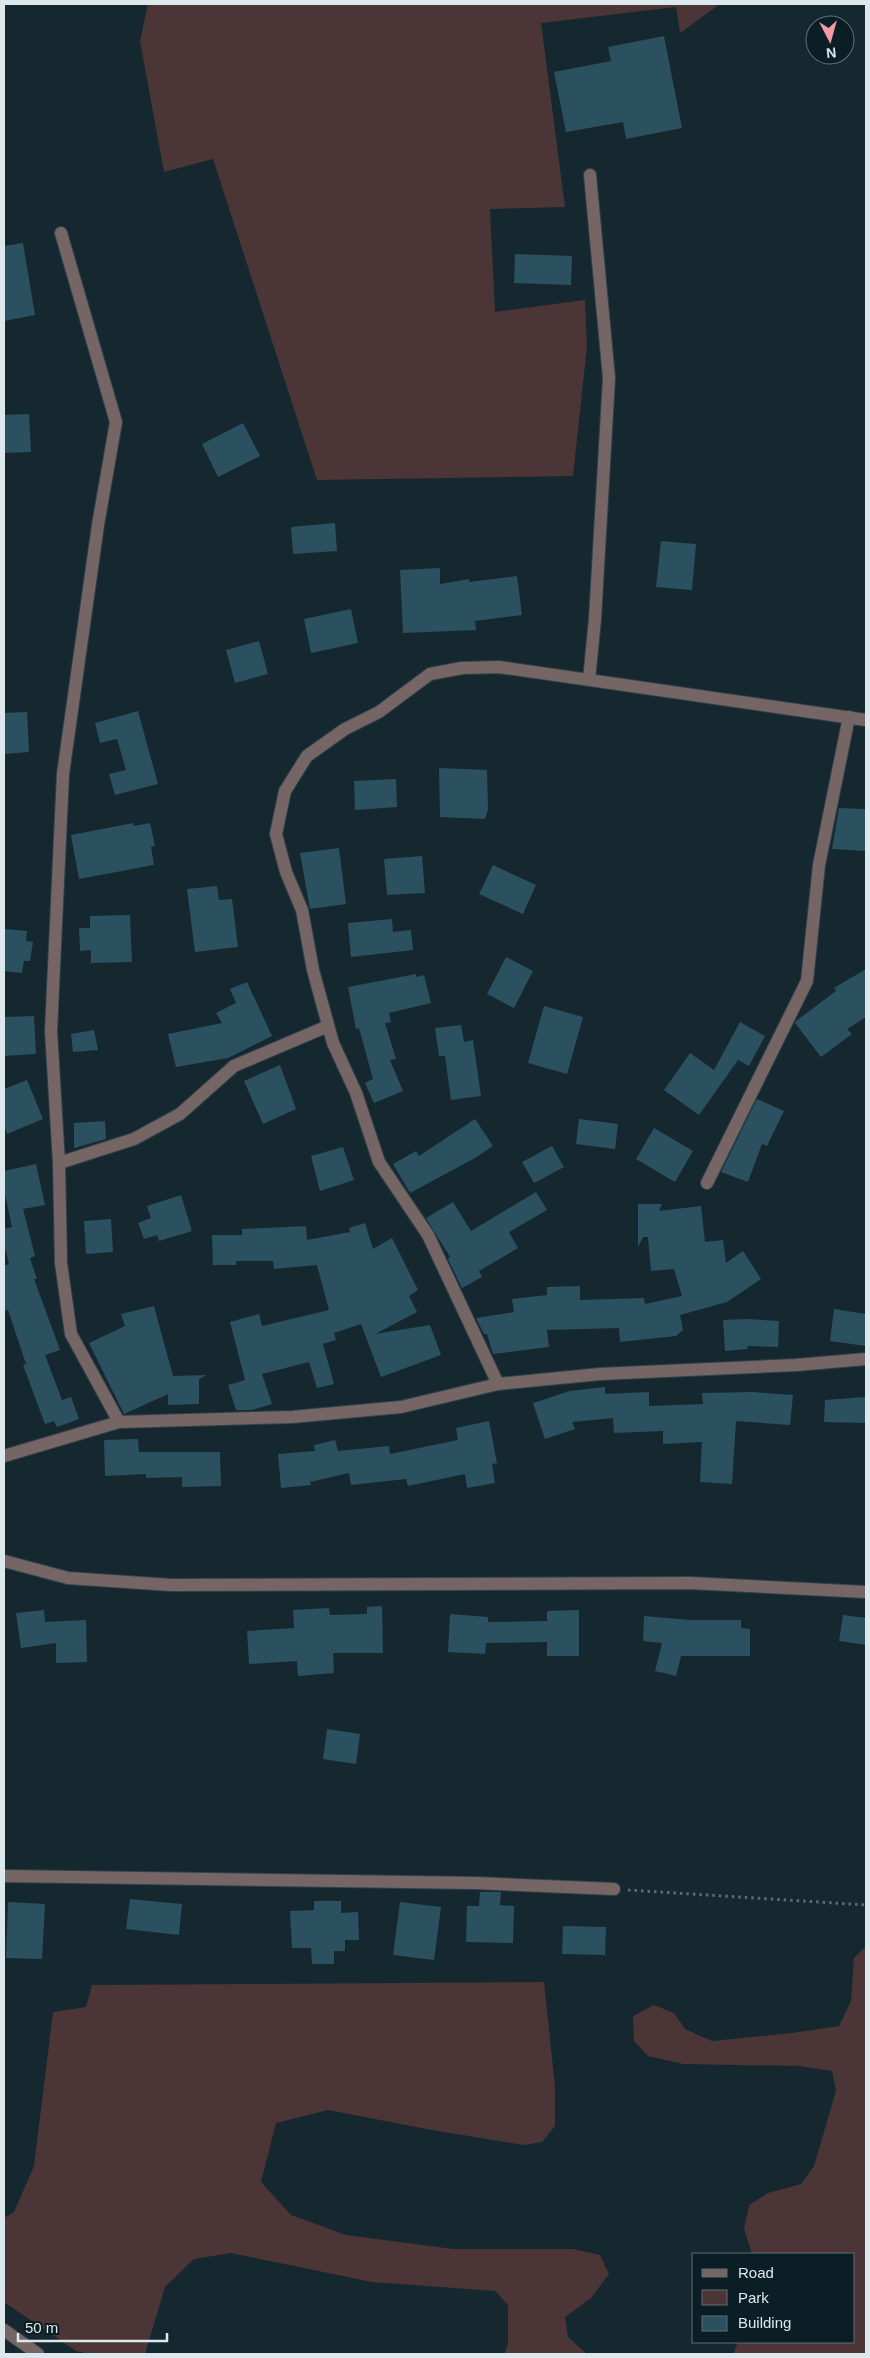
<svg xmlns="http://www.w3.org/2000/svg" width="870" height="2358" font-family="Helvetica,sans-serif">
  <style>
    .green { fill: #4b3536 }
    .building { fill: #2b505f }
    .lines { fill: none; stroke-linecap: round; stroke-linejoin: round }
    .street-casing { stroke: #32434a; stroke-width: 14 }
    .path { stroke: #5c6c72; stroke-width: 3; stroke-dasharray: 2.5 4; stroke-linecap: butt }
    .street { stroke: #766565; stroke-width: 12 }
  </style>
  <rect width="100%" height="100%" fill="#16282f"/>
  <path class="green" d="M148 4H720L680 33 676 7 541 23 565 207 490 209 495 312 585 300 587 346 573 476 317 480 213 159 164 172 140 41Z
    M866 1946V2354H733L738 2342H854V2254H752L744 2229 749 2205 768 2193 801 2184 814 2166 836 2091 832 2071 800 2066 683 2064 648 2056 634 2041 633 2016 654 2005 674 2013 685 2029 712 2041 792 2033 839 2026 851 2001 854 1958Z
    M544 1982 555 2087V2126L542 2142 524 2145 432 2130 328 2110 276 2123 261 2182 291 2215 346 2235 453 2249H573L600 2255 609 2274 591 2298 565 2317 568 2337 587 2354H504L508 2344V2305L495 2291 372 2282 231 2253 194 2259 165 2287 145 2354H89L76 2351 4 2302V2218L14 2212 34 2166 53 2012 86 2007 92 1985Z"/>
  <path class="building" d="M664 36 682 128 626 139 623 122 566 132 554 72 611 61 608 47Z
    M23 243 35 315 4 321V246Z
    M515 254 572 256 571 285 514 283Z
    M29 414 31 452 4 453V415Z
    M243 423 260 456 218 477 202 444Z
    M335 523 337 551 293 554 291 527Z
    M661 541 696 544 692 590 656 587Z
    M440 568V584L469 579V582L517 576 522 615 475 621 476 630 403 633 400 570Z
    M351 609 358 643 311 653 304 619Z
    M259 641 268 674 235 683 226 650Z
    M138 711 158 784 115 795 109 774 126 770 117 739 100 743 95 723Z
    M27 712 29 752 4 754V713Z
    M439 768 487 770 488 810 485 819 440 817Z
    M396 779 397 807 355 810 354 781Z
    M839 808 866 809V851L832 849Z
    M133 823 134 826 150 823 155 846 151 847 154 865 79 879 71 835Z
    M339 848 346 904 310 909 300 853Z
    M422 856 425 893 387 895 384 859Z
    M493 865 536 885 523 914 479 894Z
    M217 886 219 900 232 899 238 947 195 952 187 889Z
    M130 915 132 962 91 963V950L80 951 79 928H90V916Z
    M392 919 393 932 411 930 413 950 351 957 348 923Z
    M4 929 27 931 26 941 33 942 30 961H24L22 973 4 971Z
    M506 957 533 971 514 1008 487 994Z
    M866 969V1017L847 1029 852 1034 821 1057 795 1023 796 1021 836 991 834 988Z
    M416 974V977L424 975 431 1003 389 1013 391 1022 385 1023 396 1059 390 1060 403 1091 374 1103 365 1083 373 1079 359 1028 356 1029 348 987Z
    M247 982 272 1036 228 1058 176 1067 168 1034 222 1023 216 1013 236 1003 230 989Z
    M544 1006 583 1017 567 1074 528 1063Z
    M34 1016 36 1054 4 1056V1017Z
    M740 1022 765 1036 749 1066 738 1060 699 1115 664 1090 690 1053 714 1070Z
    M461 1025 464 1042 473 1040 481 1096 451 1100 445 1056H439L435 1028Z
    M94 1030 98 1050 73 1052 71 1034Z
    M280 1065 296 1109 263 1124 244 1081Z
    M27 1080 43 1119 7 1134 4 1125V1089Z
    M757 1099 784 1111 767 1146 762 1144 748 1182 721 1172Z
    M475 1119 493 1146 475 1158 410 1193 393 1164 416 1151 419 1156Z
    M579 1119 618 1124 615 1149 576 1144Z
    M105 1121 106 1139 74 1148V1123Z
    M654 1128 693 1151 675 1182 636 1159Z
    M552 1146 564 1167 534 1183 522 1162Z
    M343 1147 354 1180 320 1191 311 1156Z
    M36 1164 45 1205 23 1209 35 1256 30 1258 37 1279H34L60 1350 45 1355 62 1400 71 1397 79 1419 57 1427 54 1421 45 1424 23 1365 26 1364 8 1310 4 1311V1266L9 1264 4 1245V1229L12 1227 4 1190V1171Z
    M536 1192 547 1210 509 1232 518 1248 479 1271 482 1277 462 1288 448 1259 450 1257 426 1218 453 1202 471 1231Z
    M181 1195 192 1231 159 1241 157 1235 144 1239 138 1223 151 1218 147 1206Z
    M638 1204H662L659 1211 701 1206 705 1242 723 1240 726 1263 743 1251 761 1279 727 1302 680 1315 683 1330 676 1336 620 1342 619 1328 547 1330 549 1347 493 1354 487 1334H484L476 1318 514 1312 512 1299 547 1295V1287L580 1286V1300L644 1298 645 1304 682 1296 674 1269 651 1271 648 1237H643L638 1247Z
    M111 1219 113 1252 86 1254 84 1221Z
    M365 1223 373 1249 392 1238 418 1290 409 1296 417 1312 375 1334 430 1325 441 1355 381 1377 361 1324 334 1333 336 1340 323 1344 334 1384 317 1388 309 1362 262 1374 272 1404 252 1410H236L228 1385 245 1380 230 1322 259 1314 262 1326 329 1310 317 1265 274 1269 273 1261H236V1265H213L212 1235H242V1229L306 1226 307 1240 350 1232 349 1228Z
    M154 1306 173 1376 207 1375 199 1379V1404L168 1405V1394L124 1414 89 1343 125 1326 121 1314Z
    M834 1309 866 1314V1346L830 1341Z
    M746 1319 779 1321 778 1347 747 1346 748 1349 725 1351 723 1320Z
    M605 1387V1394L649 1392V1406L703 1404 702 1393 752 1392 793 1395 790 1425 736 1421 732 1484 700 1482 702 1442 663 1444V1431L614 1433 613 1418 572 1422 575 1429 545 1439 533 1403 570 1391Z
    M866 1397V1423L824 1422 825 1400Z
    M489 1421 497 1463 492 1464 495 1483 467 1488 465 1474 408 1486 406 1479 351 1485 349 1473 310 1482 311 1485 281 1488 278 1454 315 1451 314 1445 335 1440 338 1451 389 1446 390 1454 458 1440 456 1428Z
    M138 1439 139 1452H220L221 1486 182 1487V1477L146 1478V1474L105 1476 104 1440Z
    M382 1606 383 1653H333L334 1673 298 1676 297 1661 249 1664 247 1631 294 1628 293 1610 329 1608 330 1615 367 1614V1607Z
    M44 1610 45 1622 86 1620 87 1662 56 1663V1643L21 1648 16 1613Z
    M579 1610V1656H547V1642L486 1643 485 1654 448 1652 450 1614 488 1617V1622L547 1621V1611Z
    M843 1615 866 1618V1645L839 1641Z
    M644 1616 690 1620H741V1628L750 1629V1656H681L676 1676 655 1671 662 1643 643 1641Z
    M327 1729 360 1734 356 1764 323 1759Z
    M480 1892H501L500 1905 514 1906 513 1943 466 1942 467 1906H479Z
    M130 1899 182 1904 179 1935 126 1929Z
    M314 1901H341V1913L358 1912 359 1940H345V1951H334V1964H312L311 1948H292L290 1911 314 1910Z
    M8 1902 45 1904 42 1959 6 1958Z
    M400 1902 441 1907 434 1960 393 1955Z
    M563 1926 606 1927 605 1955 562 1954Z"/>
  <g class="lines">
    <g class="street-casing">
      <path id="street" d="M61 233 116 422 98 525 63 774 51 1031 59 1163 61 1263 71 1334 119 1422
        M589 680 595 619 609 378 590 175
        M59 1163 134 1139 180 1114 234 1066 328 1026
        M707 1183 807 981 819 865 849 717
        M498 1384 428 1235 379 1162 356 1093 333 1043 313 970 302 910 286 872 276 834 285 791 307 756 345 729 379 712 430 674 462 668 499 667 866 720
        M4 1456 119 1422 292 1417 401 1407 498 1384 600 1374 796 1365 866 1359
        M4 1561 68 1578 171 1585 690 1583 866 1592
        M4 1876 476 1883 614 1889
        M4 2330 38 2354"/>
    </g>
    <path class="path" d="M628 1890 866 1905"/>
    <use href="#street" class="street"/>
  </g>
  <rect width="870" height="2358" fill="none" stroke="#dde8ed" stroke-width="10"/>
  <rect x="692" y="2253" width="162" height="90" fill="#0c1e25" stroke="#606f75"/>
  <rect x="702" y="2269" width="25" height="8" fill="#766565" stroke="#606f75"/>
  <text x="738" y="2278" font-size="15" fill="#dde8ed">Road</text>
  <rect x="702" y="2290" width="25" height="15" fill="#4b3536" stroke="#606f75"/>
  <text x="738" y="2303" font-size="15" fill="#dde8ed">Park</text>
  <rect x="702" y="2316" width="25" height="15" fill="#2b505f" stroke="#606f75"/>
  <text x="738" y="2328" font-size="15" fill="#dde8ed">Building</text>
  <g transform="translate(830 40) rotate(174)"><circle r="24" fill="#0c1e25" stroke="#606f75"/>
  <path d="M0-4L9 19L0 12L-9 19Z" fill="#f49aa0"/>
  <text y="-8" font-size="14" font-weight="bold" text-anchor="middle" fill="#dde8ed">N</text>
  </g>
  <path d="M18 2333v8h149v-8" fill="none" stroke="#dde8ed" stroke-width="2.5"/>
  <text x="25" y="2333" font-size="15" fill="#dde8ed" stroke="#0c1e25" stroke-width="4" paint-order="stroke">50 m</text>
</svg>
